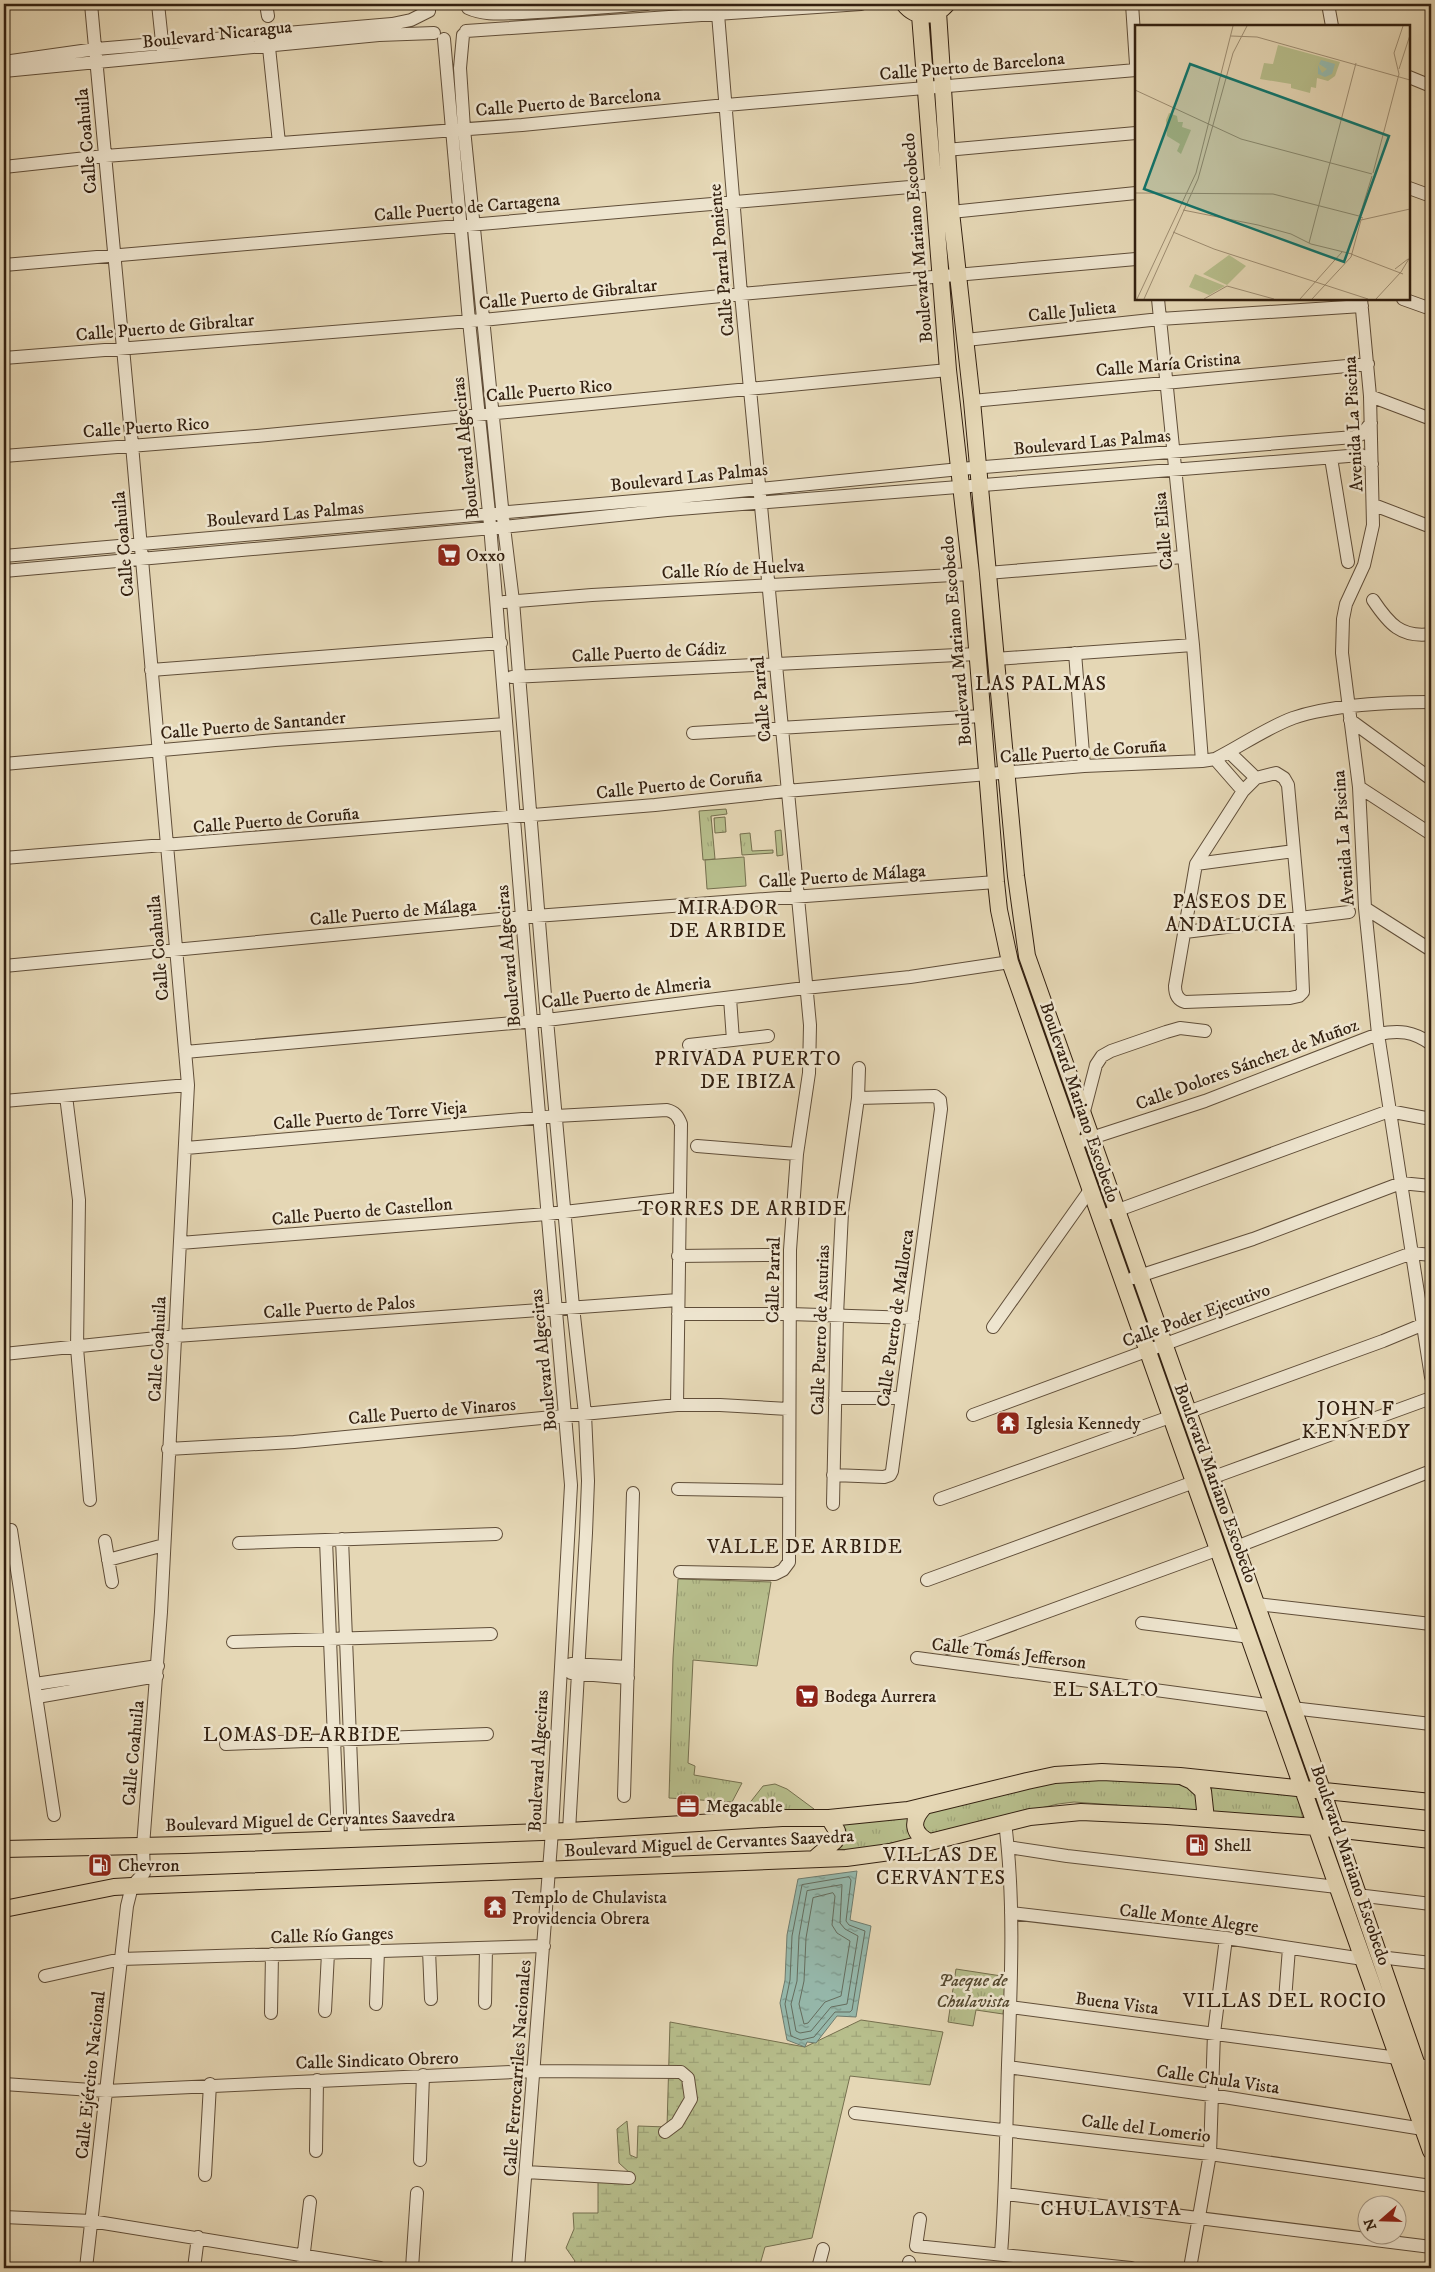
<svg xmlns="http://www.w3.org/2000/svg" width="1435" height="2272" font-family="'IM FELL DW Pica',serif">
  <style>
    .grass { fill: url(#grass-tufts); stroke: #756f4e }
    .wetland { fill: url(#wetland-marsh); stroke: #756f4e }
    .pitch { fill: #b7be8c; stroke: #756f4e }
    .water { fill: url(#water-ripples); stroke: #6e7c6f }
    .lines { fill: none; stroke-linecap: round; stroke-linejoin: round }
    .shore { stroke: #646d5f; stroke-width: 1 }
    .minor-casing { stroke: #604e39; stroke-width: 14 }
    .major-casing { stroke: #332010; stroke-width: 18 }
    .minor { stroke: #eee5cf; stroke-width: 12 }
    .major { stroke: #e5d7b5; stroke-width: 16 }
    .labels { text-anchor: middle; stroke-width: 5; stroke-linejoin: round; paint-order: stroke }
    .street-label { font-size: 18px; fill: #332010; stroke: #eee5cf }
    .poi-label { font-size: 18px; fill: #332010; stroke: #eee5cf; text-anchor: start }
    .park-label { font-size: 18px; font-style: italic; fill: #54482f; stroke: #eee5cf }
    .quarter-label { font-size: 20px; letter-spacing: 1px; fill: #332010; stroke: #eee5cf }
    .inset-road { fill: none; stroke: #9e8e73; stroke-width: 1 }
    .view { fill: #0f766e; fill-opacity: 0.15; stroke: #0f766e; stroke-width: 2.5 }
    .inset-edge { fill: none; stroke: #332010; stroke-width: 2.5 }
  </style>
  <defs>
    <pattern id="grass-tufts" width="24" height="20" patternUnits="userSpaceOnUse" patternTransform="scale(1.25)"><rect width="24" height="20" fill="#b7be8c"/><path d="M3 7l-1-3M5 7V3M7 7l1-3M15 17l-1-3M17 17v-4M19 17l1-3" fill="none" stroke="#9ea378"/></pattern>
    <pattern id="wetland-marsh" width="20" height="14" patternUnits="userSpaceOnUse" patternTransform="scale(1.25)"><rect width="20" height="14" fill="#b7be8c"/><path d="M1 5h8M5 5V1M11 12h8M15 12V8" fill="none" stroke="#9ea378"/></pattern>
    <pattern id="water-ripples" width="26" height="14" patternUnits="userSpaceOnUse" patternTransform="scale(1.25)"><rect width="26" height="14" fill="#96baae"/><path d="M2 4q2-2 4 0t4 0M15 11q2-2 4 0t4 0" fill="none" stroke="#7b978c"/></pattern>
  </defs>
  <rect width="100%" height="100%" fill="#e5d7b5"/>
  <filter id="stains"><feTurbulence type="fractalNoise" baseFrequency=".004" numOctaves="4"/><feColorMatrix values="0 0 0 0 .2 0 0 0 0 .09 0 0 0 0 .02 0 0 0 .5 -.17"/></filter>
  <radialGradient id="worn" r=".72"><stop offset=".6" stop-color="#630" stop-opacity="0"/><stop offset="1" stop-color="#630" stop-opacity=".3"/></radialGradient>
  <path class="grass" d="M726 809 727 814 711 816 715 859 703 860 699 811Z
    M725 817 726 832 715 833 714 818Z
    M781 830 783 855 777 856 775 831Z
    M750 833 752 851 773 850V853L742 855 740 834Z
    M678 1579 771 1582 757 1666 693 1660 688 1763 695 1766 694 1775 742 1783 732 1802 669 1798 673 1658Z
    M1103 1775 1297 1794 1303 1819 1074 1802 1058 1804 862 1850 831 1849 836 1824 999 1792Z
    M775 1784 787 1789 814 1809 798 1813 771 1808 741 1814 763 1786Z
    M956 1969 1008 1977 1003 2014 976 2010 973 2026 948 2022Z"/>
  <path class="wetland" d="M861 2020 943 2032 930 2085 850 2076 812 2238 765 2247 759 2268H571L575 2261 566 2248 574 2229 573 2213H598V2182L631 2174 619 2163 617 2129 627 2121 630 2155 637 2158 638 2126 667 2127 670 2022 805 2047Z"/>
  <path class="pitch" d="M744 857 746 886 707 889 705 860Z"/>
  <path class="water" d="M857 1871 850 1920 871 1926 856 2017 837 2016 816 2043 807 2042 805 2047 787 2040 780 2003 785 1980 787 1935 798 1879Z"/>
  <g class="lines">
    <path class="shore" d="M849 1877 851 1880 846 1921 849 1925 865 1931 852 2010 850 2012H835L814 2037 801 2040 791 2036 785 2004 790 1980 792 1936 802 1885Z
      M842 1885 840 1923 845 1929 858 1936 847 2004 831 2007 811 2031 800 2033 796 2031 791 2004 797 1981 799 1936 807 1891Z
      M833 1893 835 1896 832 1925 837 1933 850 1941 841 1996 825 2002 808 2023 804 2024 799 2004 804 1981 806 1938 813 1898Z"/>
    <g class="minor-casing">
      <path id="minor" d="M158 4 163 51
        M266 4 268 16
        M1132 4 1136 64
        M1328 4 1332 26
        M468 8C485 16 505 13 522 13 564 11 605 7 647 4
        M466 31 861 4
        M463 35 460 68 464 129 504 527 513 601 547 1020 573 1307 585 1414 588 1481 586 1533 569 1831
        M268 38 279 143
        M444 39 469 321 489 513 522 917 571 1485 552 1831 518 2268
        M4 62 96 49 392 24 411 20 429 11
        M4 71 379 35 434 33
        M1409 77 1431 86
        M946 150 1136 133
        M4 167 105 156 522 125 726 105 1136 70
        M1409 188 1431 196
        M951 212 1136 193
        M4 265 933 185
        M1158 299 1193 645 1202 761
        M1361 299 1370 396 1373 525 1364 565 1346 604 1343 619 1342 653 1359 787 1365 908 1378 1034 1431 1377
        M1403 299 1431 309
        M966 340 1160 319 1362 306
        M4 358 483 320 741 294 1136 259
        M1370 396 1431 419
        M972 401 1368 364
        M4 456 257 436 948 370
        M1331 458 1348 562
        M1374 505 1431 527
        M4 556 669 498 960 469 1354 437 1362 434 1371 423
        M4 571 504 527 667 510 1361 455 1372 464
        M987 573 1183 557
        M1373 600C1389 624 1401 638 1431 634
        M504 602 592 595 971 574
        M1075 653 1084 766
        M995 659 1193 645
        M151 670 501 643
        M512 677 977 654
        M1350 720 1431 779
        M693 733 982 716
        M1229 752 1256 778
        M1215 759 1243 791
        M4 764 275 740 506 724
        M1276 773 1284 778 1288 785 1300 918 1303 992 1299 996 1290 998 1185 1002C1178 1000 1175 994 1175 986L1196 864 1243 791 1256 778Z
        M1359 787 1431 834
        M4 858 655 805 786 791 1084 766 1202 761 1215 759C1241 746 1266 728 1293 718 1331 705 1391 702 1431 702
        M1196 864 1294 851
        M1365 908 1431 950
        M1185 932 1349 912
        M4 966 522 917 996 882
        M730 998 733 1040
        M689 1045 768 1036
        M185 1052 547 1020 805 988 910 977 1010 962
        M66 1096 79 1200 77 1348 90 1500
        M4 1101 188 1085
        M1071 1137 1083 1115 1096 1065 1102 1056 1111 1051 1166 1032 1180 1028 1205 1031
        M1073 1144 1205 1101 1378 1034C1399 1030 1413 1031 1431 1044
        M697 1146 797 1154
        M186 1148 556 1116 667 1110C675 1112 678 1116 681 1124L677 1405
        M1110 1213 1389 1111 1431 1119
        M180 1243 547 1214 678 1199
        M678 1256 770 1255
        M1133 1278 1253 1239 1401 1183 1431 1186
        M678 1314H790L913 1318
        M993 1327 1090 1190
        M4 1354 176 1336 678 1300
        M835 1398H901
        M1188 1412 1383 1341 1424 1324 1431 1323
        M973 1415 1412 1253 1431 1255
        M168 1449 294 1442 677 1405H720L788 1409
        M833 1475 884 1477 890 1475 892 1471 941 1109 940 1100 935 1096 858 1098
        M1211 1478 1431 1398
        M678 1489 789 1491
        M940 1499 1170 1417
        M833 1504 837 1315 842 1212 858 1098 859 1068
        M11 1530 54 1815
        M342 1539 354 1838
        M326 1540 338 1838
        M105 1541 112 1582
        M239 1543 496 1534
        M1236 1547 1431 1471
        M108 1560 164 1545
        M680 1572 775 1574 783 1570 789 1562 790 1250 797 1154 809 1073 810 1025 741 294 718 14
        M927 1580 1194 1482
        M1257 1604 1431 1624
        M1142 1623 1250 1637
        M233 1642 491 1634
        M948 1648 1219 1549
        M917 1658 1274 1706
        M571 1664 628 1667
        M571 1673 628 1678
        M35 1684 158 1666
        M37 1697 157 1676
        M1292 1708 1431 1724
        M226 1744 487 1734
        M624 1796 633 1493
        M1008 1847 1067 1856 1337 1887
        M1357 1895 1431 1904
        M1011 1913 1226 1938 1363 1959
        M429 1950 431 1999
        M1379 1957 1431 1963
        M45 1976 121 1959 544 1946
        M1285 2000 1289 1948
        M485 2003 486 1948
        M376 2004 378 1951
        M1010 2007 1398 2058
        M325 2011 328 1953
        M271 2013 272 1954
        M1417 2065 1431 2067
        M1008 2067 1211 2095 1423 2129
        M4 2084 106 2091 534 2071 681 2072 688 2078 691 2099 677 2123 665 2132
        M855 2113 1210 2154 1431 2186
        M316 2151 317 2080
        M420 2160 423 2075
        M526 2172 629 2178
        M205 2175 210 2084
        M1006 2194 1431 2247
        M4 2217 91 2221 380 2268
        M920 2219 916 2246 1131 2268
        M1001 2254C1006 2191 1006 2128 1008 2065 1011 1984 1015 1902 1005 1822
        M86 2268 127 1906 132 1886 144 1873 143 1846 161 1612 188 1085 132 445 91 4
        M194 2268 198 2237
        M302 2268 310 2202
        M412 2268 417 2193
        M818 2268 823 2249
        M908 2268 909 2262
        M1190 2268 1210 2154 1214 2033 1226 1938"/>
    </g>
    <g class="major-casing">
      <path id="major" d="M904 4C916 19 935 18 947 4
        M938 12 951 212 972 401 1016 876 1027 956 1322 1790 1431 2106
        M920 15 948 370 971 574 996 882 999 910 1010 962 1431 2151
        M1183 1777 1192 1781 1203 1791 1206 1819
        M924 1807C911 1821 912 1833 929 1842
        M4 1849 184 1845 569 1831 782 1818H829L908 1810 1027 1781 1055 1775 1102 1772 1180 1776 1431 1802
        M814 1859 835 1841 837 1831 829 1818
        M4 1909 114 1887 132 1886 846 1858 890 1852 1030 1817 1081 1812 1167 1816 1316 1827 1431 1840"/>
    </g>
    <use href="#minor" class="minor"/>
    <use href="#major" class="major"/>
  </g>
  <defs>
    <g id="supermarket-square" transform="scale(1.25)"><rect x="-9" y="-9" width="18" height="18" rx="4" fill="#8f2418" stroke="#eee5cf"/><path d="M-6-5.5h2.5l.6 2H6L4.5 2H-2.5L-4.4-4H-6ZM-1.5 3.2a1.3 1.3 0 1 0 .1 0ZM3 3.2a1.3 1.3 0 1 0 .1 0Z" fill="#fff"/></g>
    <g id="temple-square" transform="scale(1.25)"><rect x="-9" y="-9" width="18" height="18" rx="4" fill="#8f2418" stroke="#eee5cf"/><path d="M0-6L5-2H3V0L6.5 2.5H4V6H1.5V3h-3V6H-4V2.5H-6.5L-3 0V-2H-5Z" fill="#fff"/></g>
    <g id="office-square" transform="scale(1.25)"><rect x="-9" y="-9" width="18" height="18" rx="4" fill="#8f2418" stroke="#eee5cf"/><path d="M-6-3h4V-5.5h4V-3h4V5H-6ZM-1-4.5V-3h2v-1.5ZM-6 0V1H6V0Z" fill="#fff"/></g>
    <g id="fuel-square" transform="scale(1.25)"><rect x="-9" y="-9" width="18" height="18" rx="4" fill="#8f2418" stroke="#eee5cf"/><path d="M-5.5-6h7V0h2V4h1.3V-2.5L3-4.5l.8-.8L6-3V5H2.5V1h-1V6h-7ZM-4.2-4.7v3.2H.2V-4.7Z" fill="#fff"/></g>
  </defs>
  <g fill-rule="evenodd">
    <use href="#supermarket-square" x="449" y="555"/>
    <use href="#temple-square" x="1008" y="1423"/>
    <use href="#supermarket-square" x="807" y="1696"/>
    <use href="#office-square" x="688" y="1806"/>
    <use href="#fuel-square" x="1197" y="1845"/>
    <use href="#fuel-square" x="100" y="1865"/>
    <use href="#temple-square" x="495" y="1907"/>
  </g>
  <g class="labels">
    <g class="street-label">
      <text transform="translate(217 34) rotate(-6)" y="6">Boulevard Nicaragua</text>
      <text transform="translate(972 66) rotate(-5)" y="6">Calle Puerto de Barcelona</text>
      <text transform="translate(568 102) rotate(-5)" y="6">Calle Puerto de Barcelona</text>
      <text transform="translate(86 141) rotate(-95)" y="6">Calle Coahuila</text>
      <text transform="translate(467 207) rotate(-5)" y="6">Calle Puerto de Cartagena</text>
      <text transform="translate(917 238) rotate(-95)" y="6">Boulevard Mariano Escobedo</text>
      <text transform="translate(721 260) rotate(-95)" y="6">Calle Parral Poniente</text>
      <text transform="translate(568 294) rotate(-6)" y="6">Calle Puerto de Gibraltar</text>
      <text transform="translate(1072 311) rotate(-6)" y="6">Calle Julieta</text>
      <text transform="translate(165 327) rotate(-5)" y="6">Calle Puerto de Gibraltar</text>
      <text transform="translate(1168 364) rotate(-5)" y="6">Calle María Cristina</text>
      <text transform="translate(549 390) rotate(-5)" y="6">Calle Puerto Rico</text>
      <text transform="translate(1353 424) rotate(-93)" y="6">Avenida La Piscina</text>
      <text transform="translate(146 427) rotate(-4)" y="6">Calle Puerto Rico</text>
      <text transform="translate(1092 442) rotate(-5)" y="6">Boulevard Las Palmas</text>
      <text transform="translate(465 448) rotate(-96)" y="6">Boulevard Algeciras</text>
      <text transform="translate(689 477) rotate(-6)" y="6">Boulevard Las Palmas</text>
      <text transform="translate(285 514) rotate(-5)" y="6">Boulevard Las Palmas</text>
      <text transform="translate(1163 531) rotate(-95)" y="6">Calle Elisa</text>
      <text transform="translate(123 544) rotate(-95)" y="6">Calle Coahuila</text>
      <text transform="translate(733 569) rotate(-3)" y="6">Calle Río de Huelva</text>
      <text transform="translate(956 641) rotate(-95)" y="6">Boulevard Mariano Escobedo</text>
      <text transform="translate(649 652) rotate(-3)" y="6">Calle Puerto de Cádiz</text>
      <text transform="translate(761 699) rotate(-95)" y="6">Calle Parral</text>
      <text transform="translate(253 725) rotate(-5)" y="6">Calle Puerto de Santander</text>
      <text transform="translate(1083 751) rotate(-4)" y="6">Calle Puerto de Coruña</text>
      <text transform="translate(679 784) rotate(-6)" y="6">Calle Puerto de Coruña</text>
      <text transform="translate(276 820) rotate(-5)" y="6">Calle Puerto de Coruña</text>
      <text transform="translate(1343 838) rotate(-94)" y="6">Avenida La Piscina</text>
      <text transform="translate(842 876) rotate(-4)" y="6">Calle Puerto de Málaga</text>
      <text transform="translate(393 912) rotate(-5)" y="6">Calle Puerto de Málaga</text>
      <text transform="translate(158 948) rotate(-95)" y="6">Calle Coahuila</text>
      <text transform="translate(508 956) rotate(-95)" y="6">Boulevard Algeciras</text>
      <text transform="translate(626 992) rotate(-7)" y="6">Calle Puerto de Almeria</text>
      <text transform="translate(1247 1064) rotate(-20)" y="6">Calle Dolores Sánchez de Muñoz</text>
      <text transform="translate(1080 1102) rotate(71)" y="6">Boulevard Mariano Escobedo</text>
      <text transform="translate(370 1115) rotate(-5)" y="6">Calle Puerto de Torre Vieja</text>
      <text transform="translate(362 1211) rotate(-5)" y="6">Calle Puerto de Castellon</text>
      <text transform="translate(773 1280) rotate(-89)" y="6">Calle Parral</text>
      <text transform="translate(339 1307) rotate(-4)" y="6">Calle Puerto de Palos</text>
      <text transform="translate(1196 1315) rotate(-20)" y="6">Calle Poder Ejecutivo</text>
      <text transform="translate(895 1318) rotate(-82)" y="6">Calle Puerto de Mallorca</text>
      <text transform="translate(820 1330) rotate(-88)" y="6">Calle Puerto de Asturias</text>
      <text transform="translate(157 1349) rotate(-87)" y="6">Calle Coahuila</text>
      <text transform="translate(543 1360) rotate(-96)" y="6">Boulevard Algeciras</text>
      <text transform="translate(432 1411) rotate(-5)" y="6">Calle Puerto de Vinaros</text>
      <text transform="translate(1216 1483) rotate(70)" y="6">Boulevard Mariano Escobedo</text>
      <text transform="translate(1009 1653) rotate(7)" y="6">Calle Tomás Jefferson</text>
      <text transform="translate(133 1753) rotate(-85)" y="6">Calle Coahuila</text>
      <text transform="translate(538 1761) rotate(-87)" y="6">Boulevard Algeciras</text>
      <text transform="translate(310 1820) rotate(-2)" y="6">Boulevard Miguel de Cervantes Saavedra</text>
      <text transform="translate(709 1843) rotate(-3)" y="6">Boulevard Miguel de Cervantes Saavedra</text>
      <text transform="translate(1351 1865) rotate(71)" y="6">Boulevard Mariano Escobedo</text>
      <text transform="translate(1189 1918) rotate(7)" y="6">Calle Monte Alegre</text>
      <text transform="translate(332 1935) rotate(-2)" y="6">Calle Río Ganges</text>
      <text transform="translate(1117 2003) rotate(7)" y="6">Buena Vista</text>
      <text transform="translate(377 2060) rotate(-2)" y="6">Calle Sindicato Obrero</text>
      <text transform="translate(517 2068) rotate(-86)" y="6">Calle Ferrocarriles Nacionales</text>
      <text transform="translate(90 2075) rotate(-84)" y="6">Calle Ejército Nacional</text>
      <text transform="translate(1218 2079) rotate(8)" y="6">Calle Chula Vista</text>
      <text transform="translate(1146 2128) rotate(7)" y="6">Calle del Lomerio</text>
    </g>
    <g class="poi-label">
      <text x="466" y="561">Oxxo</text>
      <text x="1026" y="1429">Iglesia Kennedy</text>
      <text x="824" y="1702">Bodega Aurrera</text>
      <text x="706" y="1812">Megacable</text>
      <text x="1214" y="1851">Shell</text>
      <text x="118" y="1871">Chevron</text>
      <text x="512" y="1903">Templo de Chulavista<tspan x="512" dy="21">Providencia Obrera</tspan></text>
    </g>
    <g class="park-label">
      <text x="973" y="1986">Paeque de<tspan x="973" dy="21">Chulavista</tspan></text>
    </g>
    <g class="quarter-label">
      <text x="1041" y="690">LAS PALMAS</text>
      <text x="1230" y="908">PASEOS DE<tspan x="1230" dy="23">ANDALUCIA</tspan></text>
      <text x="728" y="914">MIRADOR<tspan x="728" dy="23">DE ARBIDE</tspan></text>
      <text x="748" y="1065">PRIVADA PUERTO<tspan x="748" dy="23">DE IBIZA</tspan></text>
      <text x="743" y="1215">TORRES DE ARBIDE</text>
      <text x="1356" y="1415">JOHN F<tspan x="1356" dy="23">KENNEDY</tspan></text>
      <text x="805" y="1553">VALLE DE ARBIDE</text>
      <text x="1106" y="1696">EL SALTO</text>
      <text x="302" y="1741">LOMAS DE ARBIDE</text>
      <text x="941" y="1861">VILLAS DE<tspan x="941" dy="23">CERVANTES</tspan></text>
      <text x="1285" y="2007">VILLAS DEL ROCIO</text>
      <text x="1111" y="2215">CHULAVISTA</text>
    </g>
  </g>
  <g transform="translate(1135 25)">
    <rect width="275" height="275" fill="#e5d7b5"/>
    <path d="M143 20 205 37 200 51 193 56 182 53 181 63 176 62 175 68 156 63V59L125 54 129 38 138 39ZM94 230 111 241 92 260 68 249ZM60 249 90 261 74 270 54 262Z" fill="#b7be8c"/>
    <path d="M34 88 42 91 43 97H48L47 102 56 105 46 129 42 126 45 119 32 111 31 95Z" fill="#b7be8c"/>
    <path d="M186 35 200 39 197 49 190 52 183 49V40L187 48 192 44 184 39Z" fill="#96baae"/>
    <path class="inset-road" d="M96 11 122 12 275 55M264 44 275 10M0 65 106 114 237 149M238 148 264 49 259 28 268 1M0 168 138 169 224 191M48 185 123 200 156 209 176 219 217 229M225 190 237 151M228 193 224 192 226 195 275 184M38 207 79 224 233 274M174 218 221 38M216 229 268 249M260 244 273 234M2 274 61 148 98 1M9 274 63 154 98 28 112 1M69 274 92 261 139 274M165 274 207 227M177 274 216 232 226 195M241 274 266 247 275 232"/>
    <path class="view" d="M55 39 254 111 209 237 9 164Z"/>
    <rect width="275" height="275" class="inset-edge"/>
  </g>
  <rect width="1435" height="2272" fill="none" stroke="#e5d7b5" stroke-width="20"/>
  <rect x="5" y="5" width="1425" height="2262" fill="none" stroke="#332010" stroke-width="2.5"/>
  <rect x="10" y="10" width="1415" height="2252" fill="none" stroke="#332010"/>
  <g transform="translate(1382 2220) rotate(250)"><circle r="24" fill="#eee5cf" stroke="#a39683"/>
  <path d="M0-4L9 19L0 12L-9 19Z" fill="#8f2418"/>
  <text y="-8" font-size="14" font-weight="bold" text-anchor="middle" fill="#332010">N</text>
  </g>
  <rect width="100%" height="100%" filter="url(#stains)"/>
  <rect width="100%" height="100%" fill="url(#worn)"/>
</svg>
